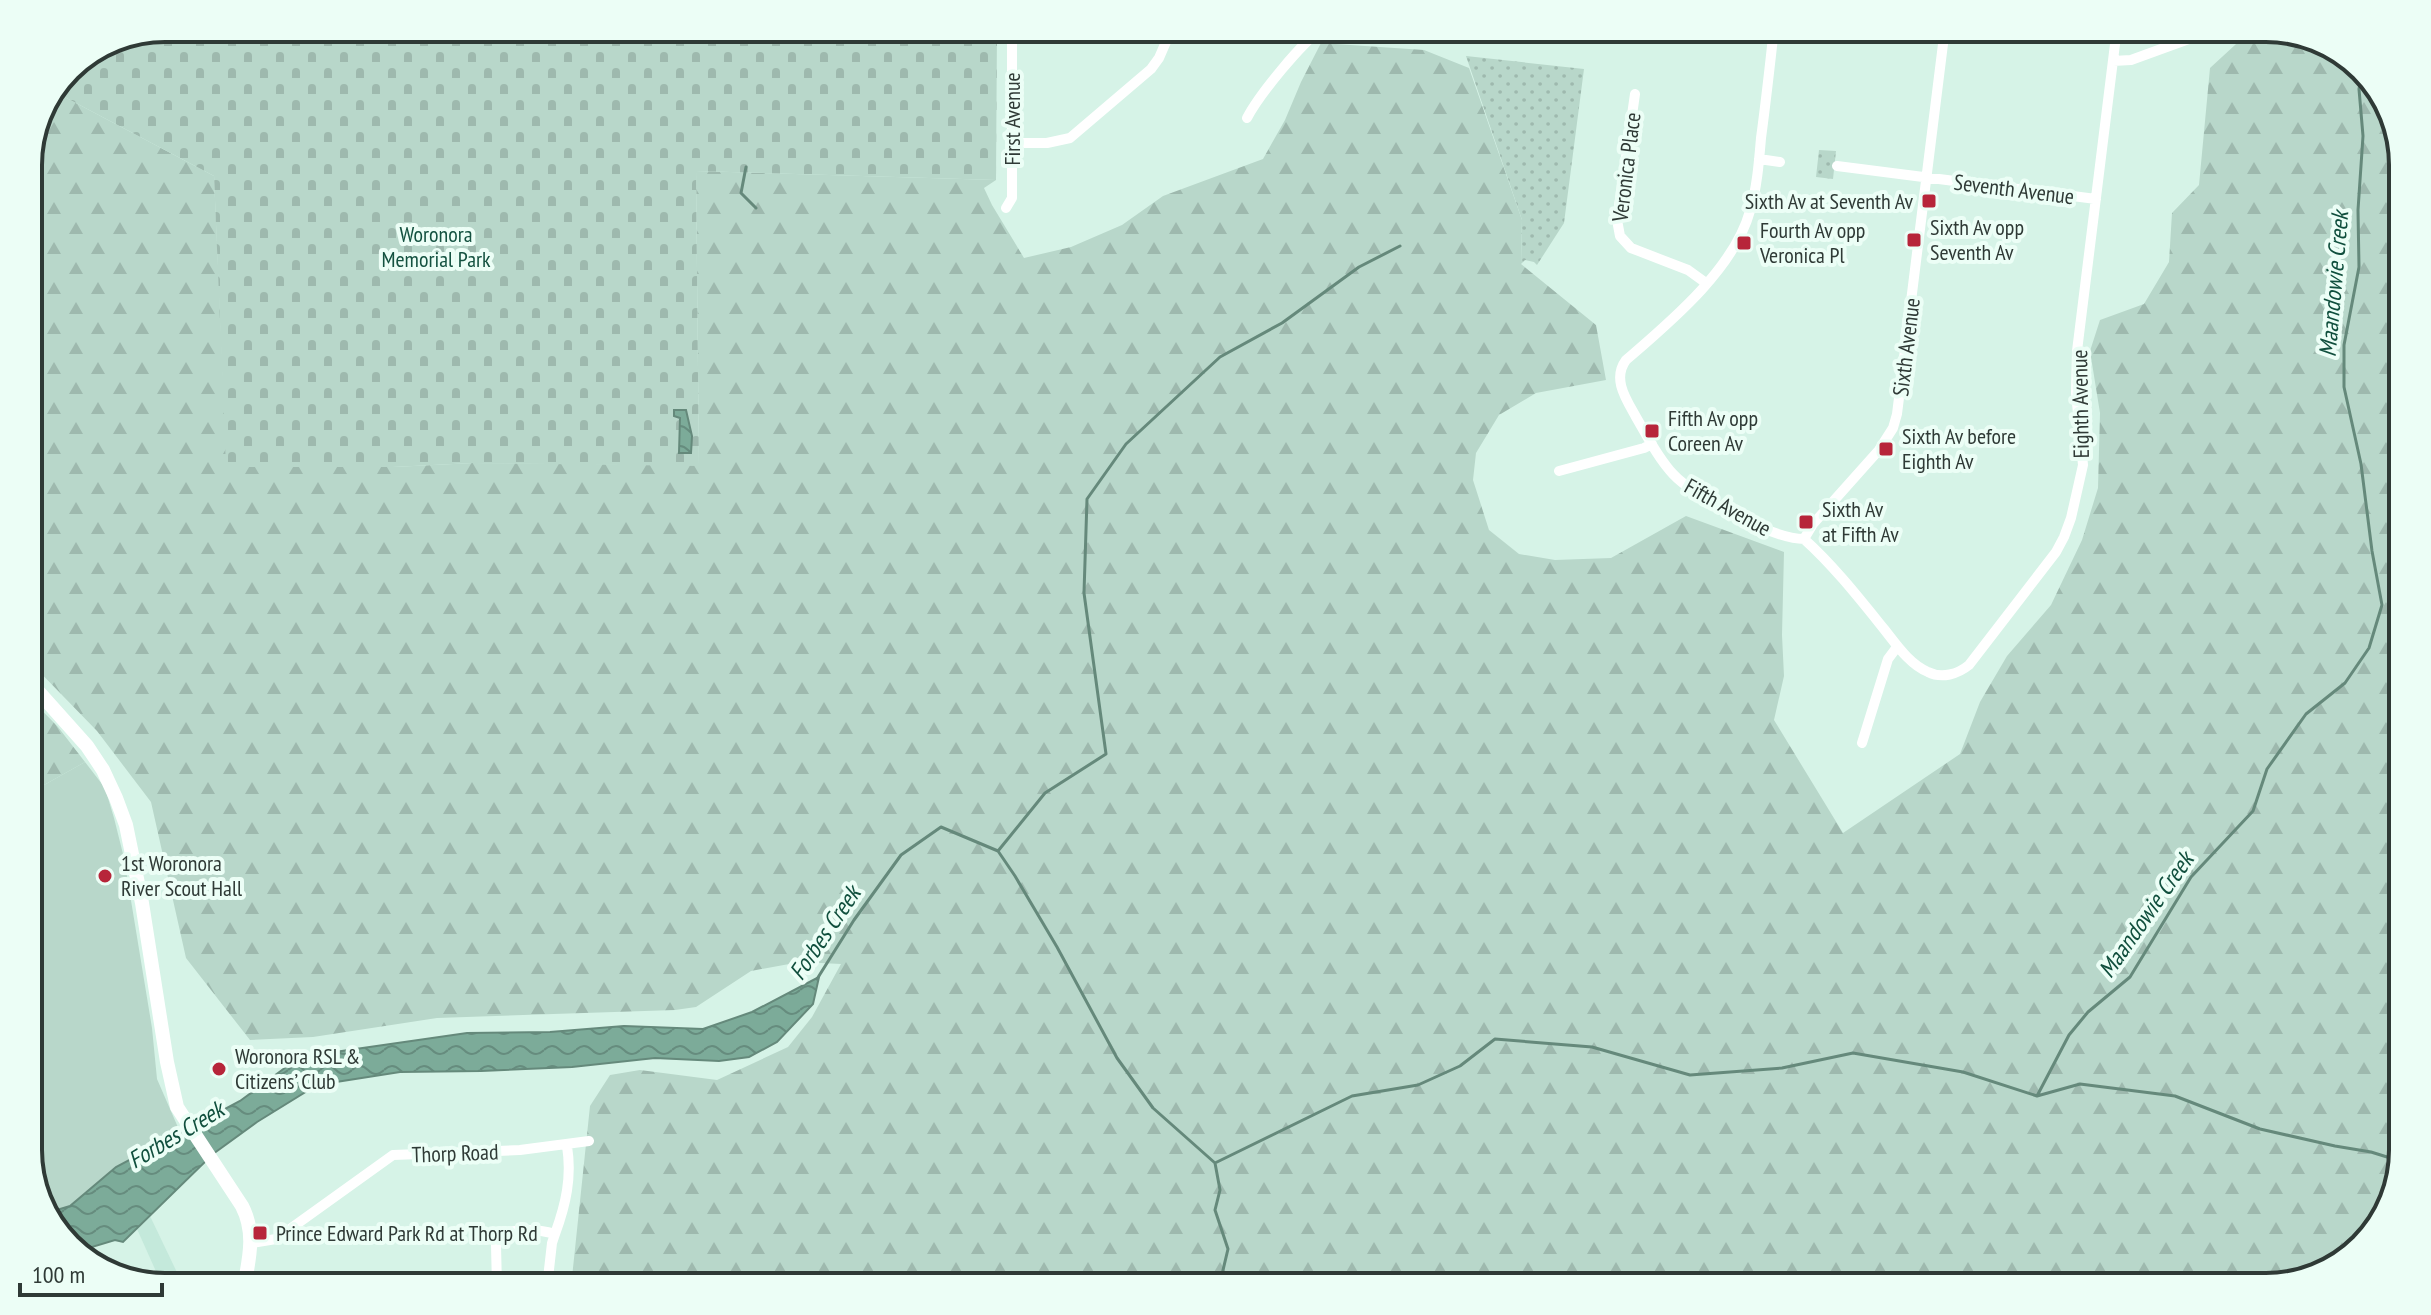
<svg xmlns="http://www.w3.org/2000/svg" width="2431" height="1315" font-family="'PT Sans Narrow',sans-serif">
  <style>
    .built { fill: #c4e9db }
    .grass { fill: url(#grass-dots) }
    .forest { fill: url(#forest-firs) }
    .cemetery { fill: url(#cemetery-stones) }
    .green { fill: #b8d7ca }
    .water { fill: url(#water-waves); stroke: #65897b; stroke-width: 2 }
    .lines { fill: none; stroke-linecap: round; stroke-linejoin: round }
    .stream { stroke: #65897b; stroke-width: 3 }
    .street { stroke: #fff; stroke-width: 10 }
    .secondary { stroke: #fff; stroke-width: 14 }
    .poi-dot { fill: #b7253a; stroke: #ecfef6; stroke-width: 3 }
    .labels { text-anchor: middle; stroke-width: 8; stroke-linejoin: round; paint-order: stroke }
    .street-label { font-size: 22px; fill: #2f3a36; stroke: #ecfef6 }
    .poi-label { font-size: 22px; fill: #2f3a36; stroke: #ecfef6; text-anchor: start }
    .park-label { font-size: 22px; fill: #145240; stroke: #ecfef6 }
    .water-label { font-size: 24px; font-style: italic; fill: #104f3d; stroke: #ecfef6 }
    .rim { fill: none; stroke: #2f3a36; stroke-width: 4 }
  </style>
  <defs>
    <pattern id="grass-dots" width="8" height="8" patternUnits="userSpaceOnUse" patternTransform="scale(2)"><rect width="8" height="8" fill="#b8d7ca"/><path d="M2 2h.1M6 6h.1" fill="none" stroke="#9eb9ae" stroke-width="1.8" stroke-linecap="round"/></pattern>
    <pattern id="forest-firs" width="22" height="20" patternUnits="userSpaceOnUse" patternTransform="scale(2)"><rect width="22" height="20" fill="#b8d7ca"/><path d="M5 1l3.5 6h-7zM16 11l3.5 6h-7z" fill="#9eb9ae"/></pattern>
    <pattern id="cemetery-stones" width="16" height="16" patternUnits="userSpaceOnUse" patternTransform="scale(2)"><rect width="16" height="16" fill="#b8d7ca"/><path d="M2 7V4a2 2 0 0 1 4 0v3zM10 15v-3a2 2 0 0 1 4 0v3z" fill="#9eb9ae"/></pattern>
    <pattern id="water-waves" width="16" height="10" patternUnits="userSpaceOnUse" patternTransform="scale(2)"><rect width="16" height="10" fill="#7cab99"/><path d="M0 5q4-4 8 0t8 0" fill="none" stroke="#668c7e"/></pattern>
  </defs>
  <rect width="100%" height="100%" fill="#d6f3e7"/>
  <path class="built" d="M150 1216 184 1287H163L137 1229Z"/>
  <path class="grass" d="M1466 56 1584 69 1564 223 1537 265 1534 262 1525 260 1521 264 1522 220Z
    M1819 150 1836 151 1833 179 1816 177Z"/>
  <path class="forest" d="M2259 28 2327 42 2380 89 2403 157V1150L2389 1211 2335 1268 2266 1287H571L590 1106 610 1075 640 1070 717 1080 788 1047 812 1017 841 964 800 962 751 971 696 1007 675 1010 437 1018 313 1037 250 1040 186 958 151 802 97 731 28 660V157L57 93 214 176 227 467H393L473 463 699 465 696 171 996 180 984 188 992 205 1024 258 1071 247 1122 225 1163 196 1263 159 1285 120 1301 82 1321 43 1424 50 1469 68 1522 220 1521 264 1596 325 1606 380 1536 393 1499 415 1476 453 1473 480 1489 530 1519 554 1555 560 1611 558 1686 516 1784 552 1782 635 1784 676 1774 720 1843 833 1960 754 1980 702 2007 656 2051 605 2082 540 2098 488 2100 413 2090 351 2100 320 2144 304 2169 262 2172 213 2199 185 2210 68 2248 33Z
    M28 696 58 727 85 762 28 794Z"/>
  <path class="cemetery" d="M165 28H997L996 180 696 171 699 466 473 463 393 467H226L214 176 57 93 68 68 113 38Z"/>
  <path class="green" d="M85 762 105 788 114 818 124 858 152 1028 157 1079 180 1132 116 1167 70 1206 47 1213 28 1159V988L33 974 37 928 34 858 28 837V794Z"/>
  <path class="water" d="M674 410H686L692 436 691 453H679L680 418 674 416Z
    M28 837C41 884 44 942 28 988Z
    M819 977 813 1004 777 1042 749 1057 719 1061 655 1058 572 1067 481 1071 400 1072 317 1085 257 1122 213 1154 123 1242 115 1240 79 1251 51 1226 47 1213 70 1206 116 1167 240 1101 286 1067 307 1056 467 1033 550 1032 624 1026 703 1029 752 1012Z"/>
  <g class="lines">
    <path class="stream" d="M746 167 741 193 756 208
      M998 851 1045 793 1106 754 1084 593 1087 499 1126 444 1220 357 1282 323 1359 267 1400 246
      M817 979 854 920 901 855 941 827 998 851 1015 876 1057 947 1117 1058 1153 1108 1215 1163 1220 1190 1215 1210 1228 1249 1219 1287
      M2037 1096 2069 1035 2088 1012 2130 977 2191 877 2253 811 2267 769 2306 714 2345 683 2369 648 2382 605 2372 551 2361 464 2344 387V345L2359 267 2358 210 2363 136 2359 89 2362 73
      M1215 1163 1352 1096 1418 1085 1460 1066 1495 1039 1592 1047 1690 1075 1782 1068 1853 1053 1963 1072 2037 1096 2080 1084 2175 1096 2260 1129 2335 1146 2371 1152 2400 1161"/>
    <path class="street" d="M1774 28C1770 65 1766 101 1761 138 1759 162 1757 188 1750 211 1734 269 1670 322 1626 360 1612 379 1626 399 1636 417 1647 436 1658 458 1673 474 1694 497 1773 539 1804 539
      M2113 61 2131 60 2219 28
      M1635 94 1617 220 1620 236 1631 248 1688 270 1706 283
      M1247 118C1259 95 1302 42 1323 28
      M1012 143H1047L1070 138 1151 69 1159 58 1172 28
      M1759 159 1780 162
      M1837 166 2096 199
      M1006 208 1012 198V28
      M1559 471 1644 448 1652 444
      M1804 539C1833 565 1859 598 1884 629 1896 644 1909 664 1928 672 1942 679 1958 674 1969 665L2056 552 2064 537 2071 518 2083 465 2076 393 2077 351 2117 28
      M1804 539 1813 524 1879 450 1893 428 1897 414 1945 28
      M1862 743 1888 659 1897 647
      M474 1235H491L498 1238
      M252 1243 276 1239 393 1155 520 1150 589 1141
      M497 1287 496 1245 499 1235C516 1228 538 1229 555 1234 566 1204 572 1177 567 1146
      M547 1287 552 1243 555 1234"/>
    <path class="secondary" d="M28 680 87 746 103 770 116 798 126 825 142 903 167 1062 177 1107 242 1206C256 1233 249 1259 244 1287"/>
  </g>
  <g class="poi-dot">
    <rect x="1921" y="193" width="16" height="16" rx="4"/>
    <rect x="1906" y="232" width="16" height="16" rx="4"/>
    <rect x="1736" y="235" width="16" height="16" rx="4"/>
    <rect x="1644" y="423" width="16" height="16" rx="4"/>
    <rect x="1878" y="441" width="16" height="16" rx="4"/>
    <rect x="1798" y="514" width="16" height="16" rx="4"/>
    <circle cx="105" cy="876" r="8"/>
    <circle cx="219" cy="1069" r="8"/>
    <rect x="252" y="1225" width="16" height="16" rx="4"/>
  </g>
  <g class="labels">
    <g class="street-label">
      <text transform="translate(1012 119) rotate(-90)" y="8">First Avenue</text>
      <text transform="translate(1626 167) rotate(-83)" y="8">Veronica Place</text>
      <text transform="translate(2014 189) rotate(7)" y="8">Seventh Avenue</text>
      <text transform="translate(1906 347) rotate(-83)" y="8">Sixth Avenue</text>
      <text transform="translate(2080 404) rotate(-91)" y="8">Eighth Avenue</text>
      <text transform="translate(1728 507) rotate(29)" y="8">Fifth Avenue</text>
      <text transform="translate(455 1153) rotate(-2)" y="8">Thorp Road</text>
    </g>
    <g class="poi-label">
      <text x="1913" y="209" text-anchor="end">Sixth Av at Seventh Av</text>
      <text x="1930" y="235">Sixth Av opp<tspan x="1930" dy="25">Seventh Av</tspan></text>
      <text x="1760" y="238">Fourth Av opp<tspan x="1760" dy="25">Veronica Pl</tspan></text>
      <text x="1668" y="426">Fifth Av opp<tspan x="1668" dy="25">Coreen Av</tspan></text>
      <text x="1902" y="444">Sixth Av before<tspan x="1902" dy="25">Eighth Av</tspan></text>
      <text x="1822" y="517">Sixth Av<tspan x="1822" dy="25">at Fifth Av</tspan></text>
      <text x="121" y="871">1st Woronora<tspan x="121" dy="25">River Scout Hall</tspan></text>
      <text x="235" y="1064">Woronora RSL &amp;<tspan x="235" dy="25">Citizens’ Club</tspan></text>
      <text x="276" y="1241">Prince Edward Park Rd at Thorp Rd</text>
    </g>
    <g class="park-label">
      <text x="436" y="242">Woronora<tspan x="436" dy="25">Memorial Park</tspan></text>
    </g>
    <g class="water-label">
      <text transform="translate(2334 284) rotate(-85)" y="8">Maandowie Creek</text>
      <text transform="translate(2146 915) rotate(-55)" y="8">Maandowie Creek</text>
      <text transform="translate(825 933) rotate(-56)" y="8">Forbes Creek</text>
      <text transform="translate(176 1135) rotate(-31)" y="8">Forbes Creek</text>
    </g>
  </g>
  <path d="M0 0H2431V1315H0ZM165 42H2266A123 123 0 0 1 2389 165V1150A123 123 0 0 1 2266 1273H165A123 123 0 0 1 42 1150V165A123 123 0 0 1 165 42Z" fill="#ecfef6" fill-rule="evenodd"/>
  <path class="rim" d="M165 42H2266A123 123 0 0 1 2389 165V1150A123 123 0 0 1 2266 1273H165A123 123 0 0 1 42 1150V165A123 123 0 0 1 165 42Z"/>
  <path d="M20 1283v12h142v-12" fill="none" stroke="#2f3a36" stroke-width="4"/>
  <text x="32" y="1283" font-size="24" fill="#2f3a36" stroke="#ecfef6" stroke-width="6" paint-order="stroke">100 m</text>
</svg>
